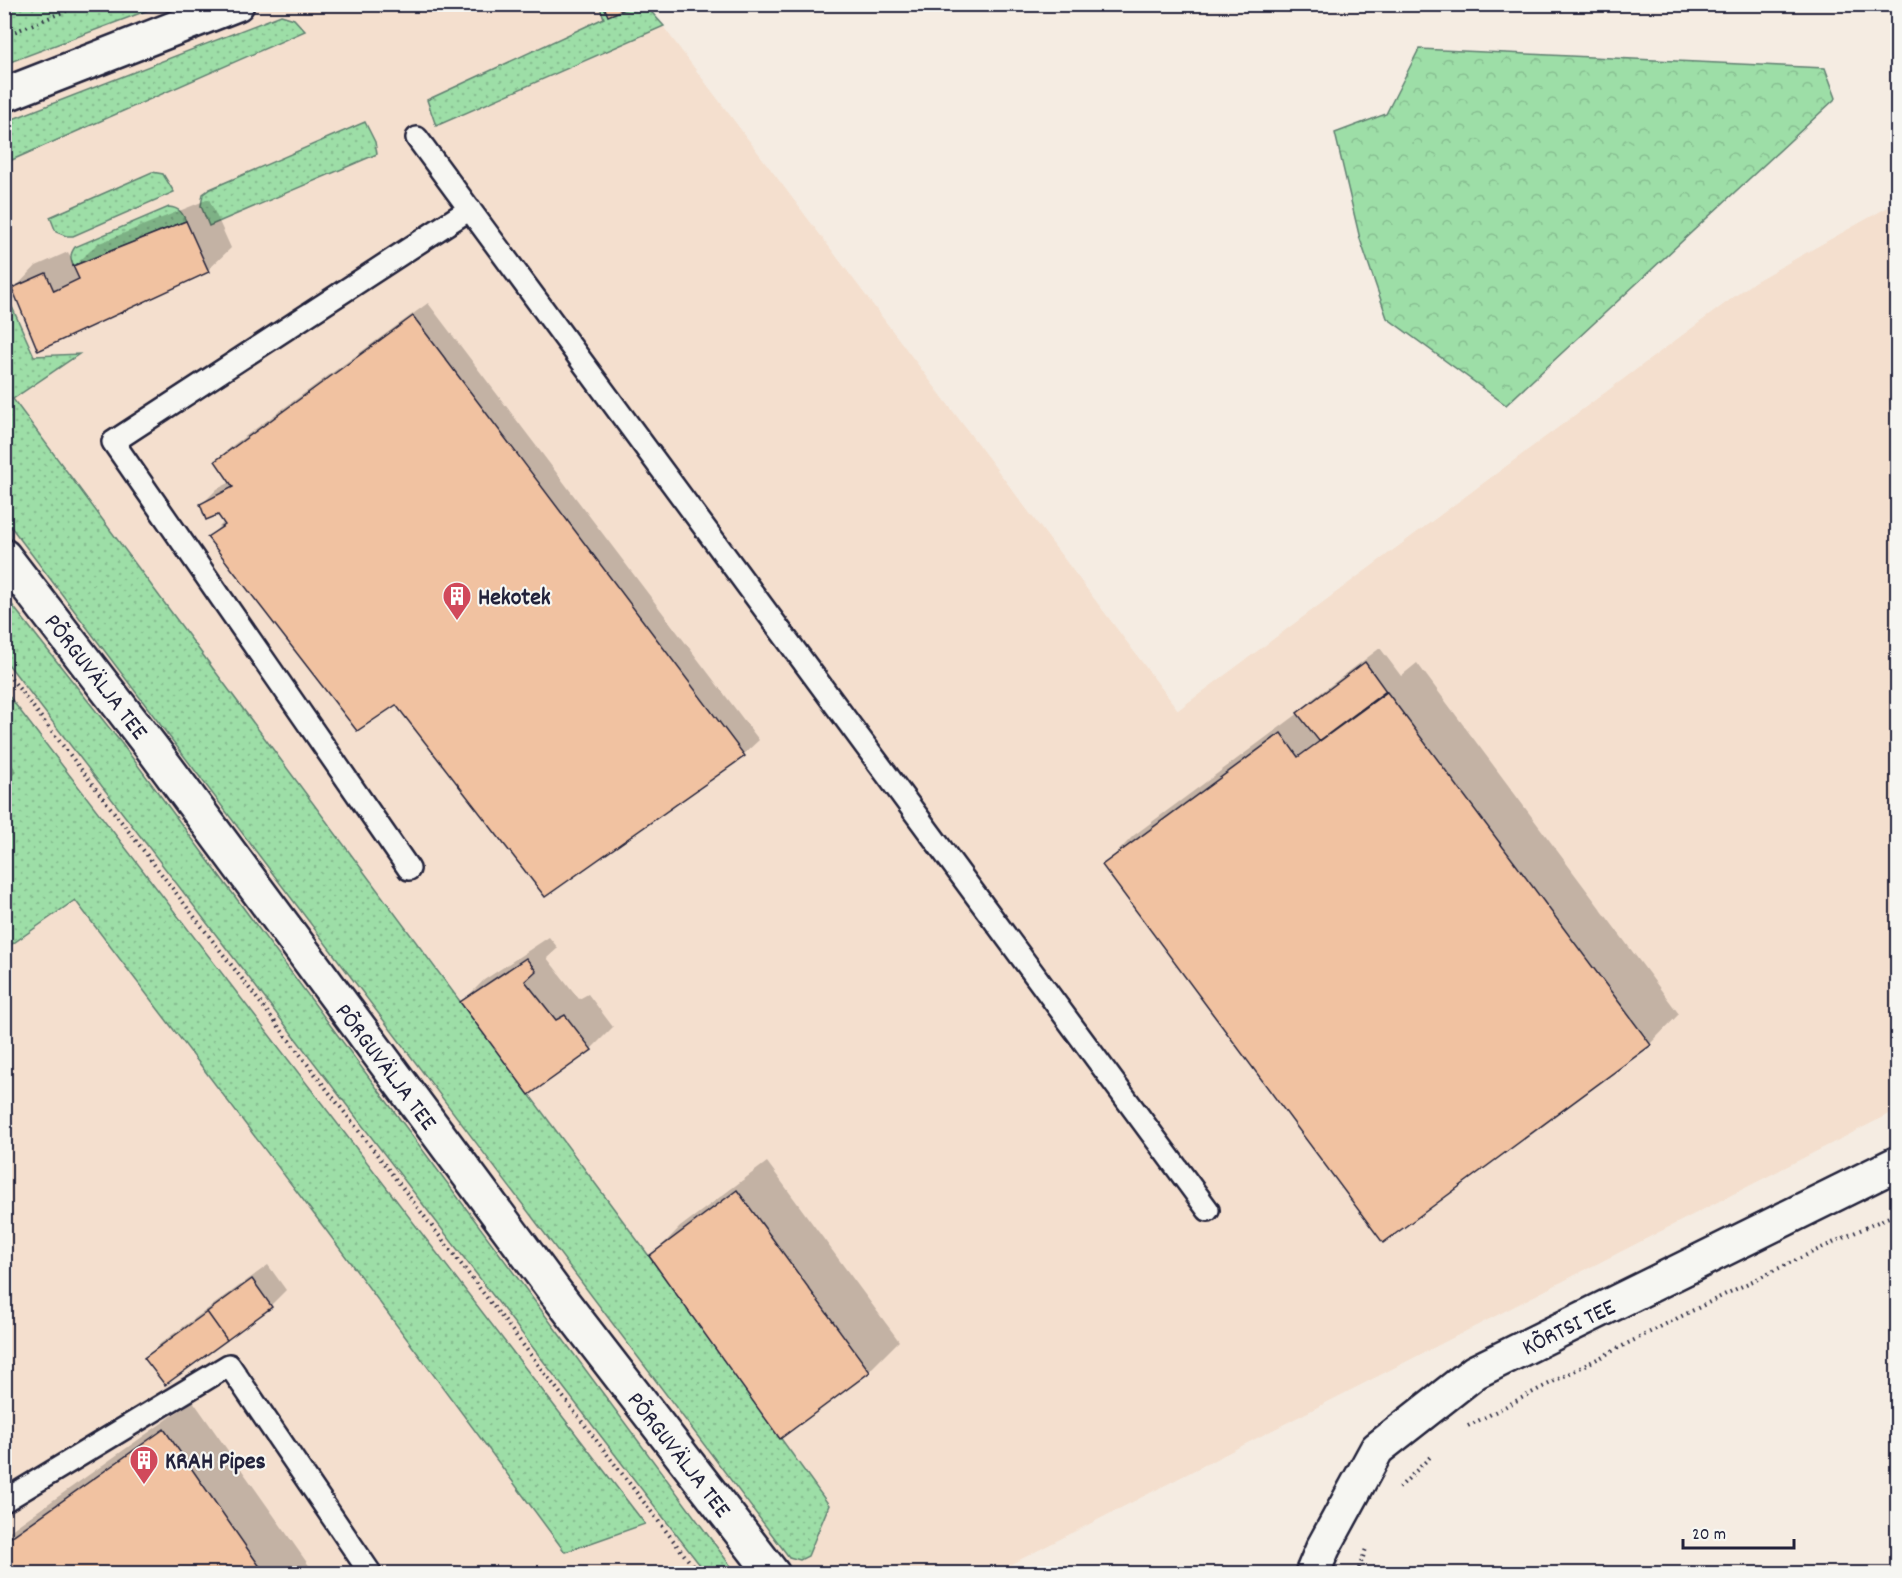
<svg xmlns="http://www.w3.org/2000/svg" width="1902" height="1578" font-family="Dekko,sans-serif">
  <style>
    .built { fill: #f4dfce }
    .grass { fill: url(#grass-dots); stroke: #608071; stroke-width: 1.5 }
    .forest { fill: url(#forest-crowns); stroke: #608071; stroke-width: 1.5 }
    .shadow { fill: #0003 }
    .building { fill: #f1c2a1; stroke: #22223b; stroke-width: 1.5 }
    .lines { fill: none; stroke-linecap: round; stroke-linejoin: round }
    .lane-casing { stroke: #22223b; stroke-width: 26 }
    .street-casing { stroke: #22223b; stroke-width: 38 }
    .secondary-casing { stroke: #22223b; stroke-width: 38 }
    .path { stroke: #22223b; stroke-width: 4; stroke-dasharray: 1.5 4.5; stroke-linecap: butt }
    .lane { stroke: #f6f6f2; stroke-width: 21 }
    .street { stroke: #f6f6f2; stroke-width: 33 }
    .secondary { stroke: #f6f6f2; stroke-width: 33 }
    .labels { text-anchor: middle; stroke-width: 4.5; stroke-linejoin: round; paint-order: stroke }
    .poi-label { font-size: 24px; font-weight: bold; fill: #22223b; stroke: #f6f6f2; text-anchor: start }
    .street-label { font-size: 24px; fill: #22223b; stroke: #f6f6f2 }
  </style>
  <defs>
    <pattern id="grass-dots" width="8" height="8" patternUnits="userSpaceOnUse" patternTransform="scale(1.5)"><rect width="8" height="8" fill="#9ddea7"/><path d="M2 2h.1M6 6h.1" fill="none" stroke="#87be91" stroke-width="1.8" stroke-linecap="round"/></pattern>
    <pattern id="forest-crowns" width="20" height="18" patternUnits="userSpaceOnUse" patternTransform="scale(1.5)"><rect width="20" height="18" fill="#9ddea7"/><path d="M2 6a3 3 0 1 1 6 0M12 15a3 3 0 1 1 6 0" fill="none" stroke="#87be91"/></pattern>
  </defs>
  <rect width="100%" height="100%" fill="#f5ece2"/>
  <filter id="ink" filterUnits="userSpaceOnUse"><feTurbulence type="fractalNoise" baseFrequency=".0167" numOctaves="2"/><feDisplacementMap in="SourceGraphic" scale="12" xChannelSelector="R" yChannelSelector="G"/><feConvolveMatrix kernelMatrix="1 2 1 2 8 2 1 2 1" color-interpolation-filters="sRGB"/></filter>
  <g filter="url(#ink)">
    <path class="built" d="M5 5H647L1178 710 1754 282 1897 202V1110L994 1573 5 1574Z"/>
    <path class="grass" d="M5 4H162V5L5 64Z
      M599 5H645L664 26 436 126 427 100 604 18Z
      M281 15 294 19 305 31 5 163V122Z
      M365 122 375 142 377 154 209 226 201 206 203 194 210 189Z
      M152 172 163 174 174 192 73 236H66L56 232 50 217Z
      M169 207C179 208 182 212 186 221L73 266C70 258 70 254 75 247Z
      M4 289 34 356 79 354 13 399 649 1256 829 1505 808 1556 800 1560 789 1557 5 519Z
      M5 596 122 744 736 1573H706L5 660Z
      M5 691 645 1524 565 1552 326 1230 75 900 5 949Z"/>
    <path class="forest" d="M1419 49 1825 68 1836 98 1506 405 1387 318 1360 239 1335 133 1386 114Z"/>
    <path class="shadow" d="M209 199 231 248 208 270 39 349 14 289 36 266 68 252 75 266 97 244Z
      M428 303 759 740 744 754 545 895 396 703 209 537 224 522 218 514 202 504 217 489 231 482 217 461 232 446Z
      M1380 648 1401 676 1417 663 1679 1014 1650 1044 1104 866 1133 836 1299 713 1314 698Z
      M4 755 17 771 4 784Z
      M549 937 558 948 547 958 579 999 588 994 613 1027 591 1049 462 1002 484 980Z
      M767 1162 899 1341 869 1371 781 1437 651 1257 680 1227Z
      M268 1265 286 1290 271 1305 165 1383 146 1358 161 1343Z
      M193 1401 315 1574H4V1535Z"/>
    <path class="building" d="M603 4H637L608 16Z
      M186 221 209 272 38 351 12 288 46 273 54 291 79 279 73 266Z
      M413 316 745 756 545 897 396 705 357 731 207 537 225 525 218 515 206 520 200 504 233 487 215 461Z
      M1365 662 1386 691 1319 741 1297 713Z
      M1387 692 1651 1045 1383 1243 1102 865 1281 733 1298 757Z
      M526 958 536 971 525 981 556 1020 565 1015 592 1050 529 1095 460 1002Z
      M737 1190 870 1372 780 1439 649 1256Z
      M252 1279 272 1307 227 1340 207 1312Z
      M207 1312 227 1340 165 1385 144 1358Z
      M164 1429 265 1574H4V1542Z"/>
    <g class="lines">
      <g class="lane-casing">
        <path id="lane" d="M417 138 1208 1210
          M409 869 113 442 470 209
          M4 1501 229 1365 371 1574"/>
      </g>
      <g class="street-casing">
        <path id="street" d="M1312 1574 1323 1548 1377 1449 1475 1372 1898 1163"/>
      </g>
      <g class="secondary-casing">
        <path id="secondary" d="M4 95 237 4
          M4 556 152 748 556 1293 773 1574"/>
      </g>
      <path class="path" d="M4 36 83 4
        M4 669 699 1574
        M1468 1426C1610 1352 1752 1278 1898 1213
        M1399 1488 1432 1455
        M1357 1574 1367 1546"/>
      <use href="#lane" class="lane"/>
      <use href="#street" class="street"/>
      <use href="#secondary" class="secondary"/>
    </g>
  </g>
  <defs>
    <g id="building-pin" transform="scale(1.5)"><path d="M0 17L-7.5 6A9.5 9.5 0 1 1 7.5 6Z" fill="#d1495b" stroke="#f6f6f2"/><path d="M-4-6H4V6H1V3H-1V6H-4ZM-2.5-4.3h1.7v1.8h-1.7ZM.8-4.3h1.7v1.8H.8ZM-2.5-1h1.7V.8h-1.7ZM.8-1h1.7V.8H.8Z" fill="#fff"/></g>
  </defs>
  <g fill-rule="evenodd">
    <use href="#building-pin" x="457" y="596"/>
    <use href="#building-pin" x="144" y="1460"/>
  </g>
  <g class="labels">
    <g class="poi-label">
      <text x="478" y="604">Hekotek</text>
      <text x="165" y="1468">KRAH Pipes</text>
    </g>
    <g class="street-label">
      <text transform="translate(97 676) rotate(52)" y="8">PÕRGUVÄLJA TEE</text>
      <text transform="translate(387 1066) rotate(53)" y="8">PÕRGUVÄLJA TEE</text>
      <text transform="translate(1568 1326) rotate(-26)" y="8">KÕRTSI TEE</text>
      <text transform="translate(680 1454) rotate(52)" y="8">PÕRGUVÄLJA TEE</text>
    </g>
  </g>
  <rect width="1902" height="1578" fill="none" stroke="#f6f6f2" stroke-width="24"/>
  <rect x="12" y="12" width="1878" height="1554" fill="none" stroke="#22223b" stroke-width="2" filter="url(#ink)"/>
  <path d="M1683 1539v9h111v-9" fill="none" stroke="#22223b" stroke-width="3"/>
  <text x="1692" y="1539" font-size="18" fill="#22223b" stroke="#f6f6f2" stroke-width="4.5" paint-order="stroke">20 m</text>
</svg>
